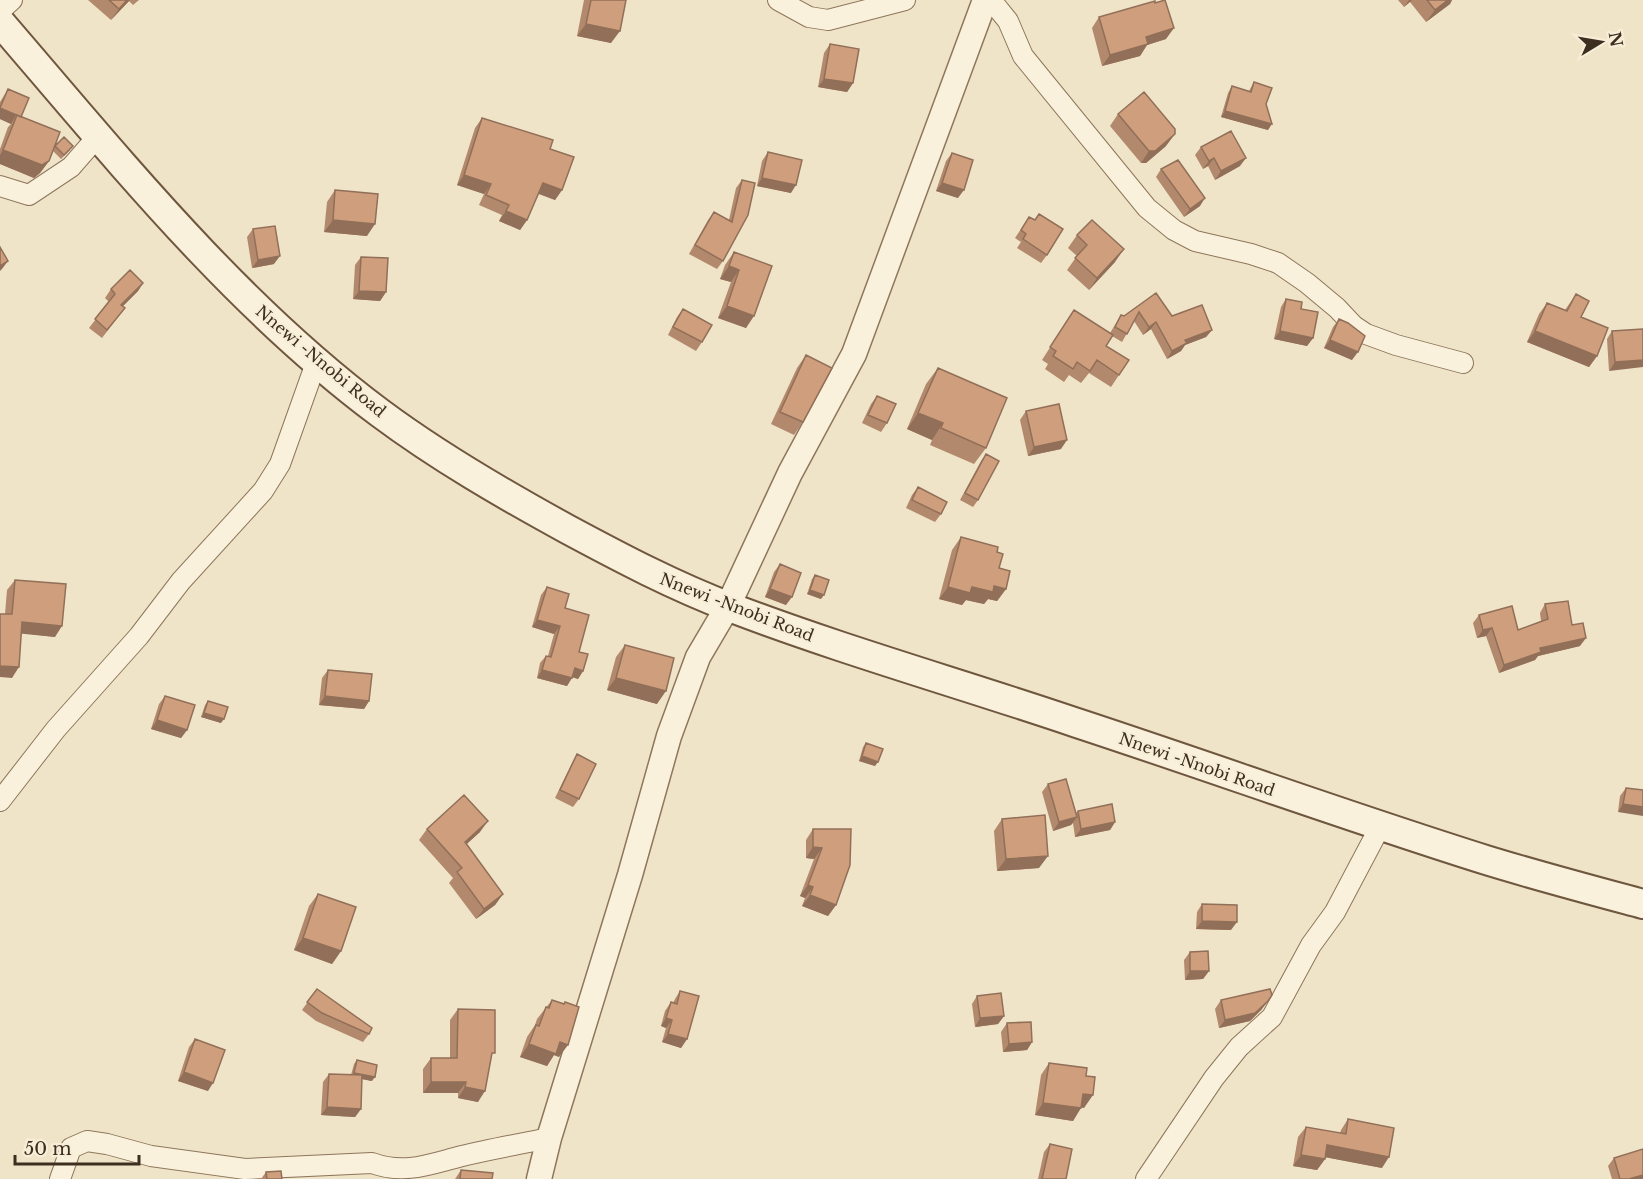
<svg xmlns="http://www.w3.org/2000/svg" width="1643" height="1179" font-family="'Libre Baskerville',serif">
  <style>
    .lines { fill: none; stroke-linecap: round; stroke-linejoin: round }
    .minor-casing { stroke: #8d765c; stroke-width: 22 }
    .tertiary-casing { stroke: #8d765c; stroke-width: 27 }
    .secondary-casing { stroke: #6f573f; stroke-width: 32 }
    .minor { stroke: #faf1dc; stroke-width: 20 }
    .tertiary { stroke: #faf1dc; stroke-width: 24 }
    .secondary { stroke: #faf1dc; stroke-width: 28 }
    .wall { fill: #b2896c }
    .shaded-wall { fill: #916f58 }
    .building { fill: #cf9f7d; stroke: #916f58; stroke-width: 1.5 }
    .labels { text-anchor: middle; stroke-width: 4.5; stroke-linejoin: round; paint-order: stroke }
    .street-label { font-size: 16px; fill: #3d2e20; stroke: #f7eed8 }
  </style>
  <rect width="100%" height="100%" fill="#f0e4c8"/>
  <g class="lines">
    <g class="minor-casing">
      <path id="minor" d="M778 0 809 17 828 20 905 0
        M991 0 1008 21 1023 56 1147 208 1174 230 1195 241 1251 254 1278 263 1307 283 1337 308 1354 326 1366 334 1396 345 1463 363
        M0 11 12 0
        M0 186 29 195 71 167 98 136
        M0 801 56 729 139 636 181 581 263 491 280 464 317 360
        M60 1179 71 1148 87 1141 107 1144 151 1156 245 1169 372 1163C405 1175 430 1164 462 1156 491 1149 520 1144 549 1138
        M1146 1179 1214 1078 1239 1047 1272 1017 1311 945 1335 912 1381 825"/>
    </g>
    <g class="tertiary-casing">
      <path id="tertiary" d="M539 1179 549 1138 630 875 669 736 698 657 728 606 790 473 854 354 985 0"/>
    </g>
    <g class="secondary-casing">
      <path id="secondary" d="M0 22C118 159 234 304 380 413 439 457 503 494 567 529 621 558 674 586 732 608 845 651 962 684 1077 723 1214 768 1349 817 1486 860 1538 876 1591 890 1643 904"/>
    </g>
    <use href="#minor" class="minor"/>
    <use href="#tertiary" class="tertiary"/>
    <use href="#secondary" class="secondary"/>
  </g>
  <path class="wall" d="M88 0H139L133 5 129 1 111 20Z
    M584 0H626L611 43 577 36Z
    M1398 0H1452L1450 4 1426 22 1410 2 1404 7Z
    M1099 17 1166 39 1147 45 1140 56 1102 66 1092 28Z
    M830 44 853 83 847 92 818 87 824 53Z
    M1254 82 1268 130 1221 117 1228 93 1232 86 1249 91Z
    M8 89 21 117 54 148 55 146 70 150 61 159 53 151 49 161 40 173 34 178 0 164V149L8 127 11 124 0 119V102Z
    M1118 114 1166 146 1146 163H1141L1110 126Z
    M482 118 550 149 562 190 555 200 538 193 527 220 520 230 499 221 502 215 479 205 484 194 457 185 475 128Z
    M1201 147 1240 166 1215 180 1208 166 1203 169 1195 155Z
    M768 152 791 193 757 186 762 161Z
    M952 153 958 198 936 191 946 161Z
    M1161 169 1200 206 1184 217 1156 177Z
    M742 180 723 261 717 269 689 254 708 220 714 212 729 220 736 188Z
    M335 190 367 236 324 232 327 202Z
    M1029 217 1047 255 1041 263 1017 248 1021 242 1015 238Z
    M253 229 274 264 252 268 247 237Z
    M1077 235 1115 262 1089 290 1067 270 1077 256 1068 248Z
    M734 252 772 266 746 328 718 318 731 282 720 279 725 265Z
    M361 257 386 292 380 301 353 299 355 265Z
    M143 283 138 291 123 306 125 308 102 338 89 328 109 302 105 298 111 289Z
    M1156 293 1172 316 1212 330 1206 337 1185 345 1181 351 1167 359 1151 329 1143 335 1134 321 1122 342 1112 336 1106 346 1129 360 1111 387 1089 373 1081 383 1069 375 1064 382 1045 369 1048 364 1042 360 1074 310 1110 333 1121 315 1124 316Z
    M1576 294 1581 317 1597 356 1589 367 1527 342 1539 314 1547 303 1565 310Z
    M1286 299 1301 309 1313 338 1307 346 1274 339 1281 307Z
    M683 309 702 342 696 351 668 335 677 317Z
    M1339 319 1352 360 1324 348 1333 327Z
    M1643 329 1609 371 1607 339 1612 331Z
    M806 355 803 422 794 435 771 424 797 368Z
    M938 368 986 448 974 464 930 445 932 440 907 429 926 384Z
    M877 396 887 423 881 432 862 423 871 404Z
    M1026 411 1061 449 1028 456 1020 420Z
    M986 454 978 500 973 507 960 500 981 461Z
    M918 487 941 514 935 522 906 508 912 495Z
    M961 537 997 552 999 568 1006 589 997 601 988 599 984 604 966 600 962 605 939 599 952 550Z
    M780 564 786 605 765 597 774 572Z
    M815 575 821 599 807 594 812 579Z
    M15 580 55 637 22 633 12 678 5 614 7 590Z
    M547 587 565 608 579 652 583 671 578 679 572 677 567 686 537 678 540 663 546 656H548L554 634 532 627 541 595Z
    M1545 604 1572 625 1580 646 1538 656 1535 660 1499 673 1486 636 1477 638 1473 623 1479 615 1518 630 1541 621 1540 613Z
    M625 645 657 704 607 690 616 657Z
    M328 670 369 701 364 709 319 705 322 678Z
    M165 696 187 730 181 738 151 729 159 704Z
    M208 701 221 723 201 717 205 705Z
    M866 743 875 766 859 761 863 747Z
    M577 754 579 799 573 807 555 798 572 763Z
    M1048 784 1076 813 1078 811 1115 822 1110 830 1075 837 1073 823 1071 825 1053 831 1042 792Z
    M1626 788 1643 790 1618 812 1620 796Z
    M1002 819 1039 868 997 871 994 831Z
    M427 829 480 832 466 844 503 894 495 905 476 919 449 883 453 878 419 840Z
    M813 829H851L836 905 828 916 802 906 805 898 800 896 814 859 806 858V840Z
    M318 894 341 951 332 964 294 950 309 906Z
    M1202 904 1231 930 1196 929 1197 912Z
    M1190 952 1209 971 1203 979 1185 980 1184 960Z
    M317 989 369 1034 363 1042 316 1021 302 1010Z
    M680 991 687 1039 681 1048 662 1042 666 1028 661 1026 665 1011 671 1002 673 1003 675 999Z
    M977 996 1004 1016 998 1024 975 1027 972 1004Z
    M552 1000 564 1004 565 1002 559 1057 554 1055 547 1066 520 1057 527 1037 535 1025 537 1019Z
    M1221 1000 1262 1009 1250 1021 1219 1028 1215 1009Z
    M458 1009 491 1059 478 1102 458 1098V1093H423V1069L431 1058H450V1020Z
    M1007 1023 1032 1042 1027 1050 1003 1052 1001 1032Z
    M195 1039 208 1091 178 1081 189 1047Z
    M357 1060 372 1081 362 1079 361 1109 355 1117 321 1115 323 1082 329 1074 351 1075 354 1064Z
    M1049 1063 1086 1076 1084 1108 1081 1107 1073 1121 1035 1115 1041 1075Z
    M1348 1119 1382 1168 1325 1157V1159L1317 1170 1293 1166 1298 1137 1306 1127 1340 1133 1341 1130Z
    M1050 1144 1066 1179H1038L1044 1152Z
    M1614 1158 1643 1179H1612L1608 1166Z
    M461 1170 492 1179H455Z
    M266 1172 282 1179H261Z"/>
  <path class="shaded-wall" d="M127 0H130L111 20 119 9Z
    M1409 0H1412L1404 7Z
    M1448 0H1452L1450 4 1426 22 1435 10Z
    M586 24 620 31 611 43 577 36Z
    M1174 28 1166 39 1147 45 1140 56 1102 66 1110 55 1146 37Z
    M824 79 853 83 847 92 818 87Z
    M0 108 16 115 11 124 0 119Z
    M1225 111 1272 124 1268 130 1221 117Z
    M1175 134 1166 146 1146 163H1141L1149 151Z
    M3 150 49 161 40 173 34 178 0 164V155Z
    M1214 158 1208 166 1203 169 1209 161Z
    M1246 158 1240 166 1215 180 1221 171Z
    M464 175 491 184 484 194 457 185Z
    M762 178 796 185 791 193 757 186Z
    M543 183 562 190 555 200 536 193Z
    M942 183 964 190 958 198 936 191Z
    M1205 198 1200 206 1184 217 1190 209Z
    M506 211 527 220 520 230 499 221Z
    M333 220 375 224 367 236 324 232Z
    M1124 249 1115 262 1089 290 1097 278Z
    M280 256 274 264 252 268 258 260Z
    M8 261 2 269 0 271V266Z
    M729 266 739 270 731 282 720 279Z
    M143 283 138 291 115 314 121 305Z
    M359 291 386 292 380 301 353 299Z
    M727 306 754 316 746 328 718 318Z
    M1156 322 1151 329 1143 335 1149 327Z
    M1212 330 1206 337 1185 345 1181 351 1167 359 1172 351 1185 340Z
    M1280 331 1313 338 1307 346 1274 339Z
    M1535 331 1597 356 1589 367 1527 342Z
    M1330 340 1358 352 1352 360 1324 348Z
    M1643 360V367L1609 371 1615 362Z
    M918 413 943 423 932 440 907 429Z
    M1067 440 1061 449 1028 456 1034 447Z
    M994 586 1006 589 997 601 988 599 984 604 966 600 962 605 939 599 948 587Z
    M770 589 792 597 786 605 765 597Z
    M810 590 824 595 821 599 807 594Z
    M537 620 560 626 554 634 532 627Z
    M22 622 62 626 55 637 15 633Z
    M1492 628 1486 636 1477 638 1483 630Z
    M1586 638 1580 646 1538 656 1535 660 1499 673 1504 665 1540 648Z
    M0 666 19 667 12 678 0 677Z
    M575 668 583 671 578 679 569 676Z
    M542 670 572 678 567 686 537 678Z
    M616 678 666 691 657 704 607 690Z
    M325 696 369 701 364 709 319 705Z
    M204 713 224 719 221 723 201 717Z
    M157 720 187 730 181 738 151 729Z
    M862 756 878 762 875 766 859 761Z
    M1623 804 1643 807V816L1618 812Z
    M1077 817 1071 825 1053 831 1059 822Z
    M488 821 480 832 457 853 465 842Z
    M1115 822 1110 830 1075 837 1081 829Z
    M813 847 822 848 814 859 806 858Z
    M1048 856 1039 868 997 871 1006 859Z
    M808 885 813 887 805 898 800 896Z
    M503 894 495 905 476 919 484 909Z
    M810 895 836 905 828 916 802 906Z
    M1202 921 1237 922 1231 930 1196 929Z
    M303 938 341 951 332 964 294 950Z
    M1190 971H1209L1203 979 1185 980Z
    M1268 1001 1262 1009 1250 1021 1219 1028 1225 1020Z
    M1004 1016 998 1024 975 1027 980 1018Z
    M666 1018 672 1020 666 1028 661 1026Z
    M668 1034 687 1039 681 1048 662 1042Z
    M560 1042 568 1045 559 1057 554 1055 547 1066 520 1057 529 1044Z
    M1032 1042 1027 1050 1003 1052 1009 1044Z
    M184 1072 213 1083 208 1091 178 1081Z
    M354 1073 375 1077 372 1081 351 1077Z
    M431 1082H466L458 1093H423Z
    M465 1087 485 1091 478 1102 458 1098Z
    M1083 1094 1093 1095 1084 1108 1075 1106Z
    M1043 1103 1081 1108 1073 1121 1035 1115Z
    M327 1107 361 1109 355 1117 321 1115Z
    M1327 1145 1389 1157 1382 1168 1319 1156Z
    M1301 1155 1325 1159 1317 1170 1293 1166Z
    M1643 1175V1179H1629Z"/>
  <path class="building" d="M109 0H127L119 9Z
    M591 0H626L620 31 586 24Z
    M1165 0 1174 28 1146 37 1148 44 1110 55 1099 17 1155 1V3Z
    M1427 0H1448L1435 10Z
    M830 44 859 49 853 83 824 79Z
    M1254 82 1272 88 1266 104 1272 124 1225 111 1232 86 1251 92Z
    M8 89 29 98 21 117 0 108Z
    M1144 92 1175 129V134L1155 151H1149L1118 114Z
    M17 115 60 132 49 161 42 165 3 150Z
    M482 118 553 140 550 149 574 157 562 190 543 183 527 220 506 211 509 205 486 195 491 184 464 175Z
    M1231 131 1246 158 1221 171 1214 158 1209 161 1201 147Z
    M64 137 73 146 64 155 55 146Z
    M768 152 802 160 796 185 762 178Z
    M952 153 973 160 964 190 942 183Z
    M1178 160 1205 198 1190 209 1161 169Z
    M742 180 755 183 748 215 723 261 695 245 714 212 732 222Z
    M335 190 378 194 375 224 333 220Z
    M1039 214 1063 229 1047 255 1023 239 1026 234 1021 230 1029 217 1035 220Z
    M1092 220 1124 249 1097 278 1075 258 1087 245 1077 235Z
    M275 226 280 256 258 260 253 229Z
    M0 247 8 261 0 266Z
    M734 252 772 266 754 316 727 306 739 270 729 266Z
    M361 257 388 258 386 292 359 291Z
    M130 270 143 283 121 305 125 308 107 330 95 319 115 294 111 289Z
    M1156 293 1172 316 1202 305 1212 330 1185 340 1187 343 1172 351 1156 322 1149 327 1139 312 1127 334 1115 327 1121 315 1124 316Z
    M1576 294 1589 301 1581 317 1608 328 1597 356 1535 331 1547 303 1567 311Z
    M1286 299 1302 302 1301 309 1318 312 1313 338 1280 331Z
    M683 309 712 325 702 342 673 327Z
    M1074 310 1113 335 1106 346 1129 360 1119 375 1097 360 1090 371 1077 362 1073 369 1053 356 1056 351 1050 347Z
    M1339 319 1348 323 1365 336 1358 352 1330 340Z
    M1643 329V360L1615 362 1612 331Z
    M806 355 832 368 803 422 780 412Z
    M938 368 1007 398 986 448 941 428 943 423 918 413Z
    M877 396 896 404 887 423 868 415Z
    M1059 404 1067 440 1034 447 1026 411Z
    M986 454 999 461 978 500 965 493Z
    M918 487 947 502 941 514 912 500Z
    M961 537 998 547 997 552 1003 554 999 568 1010 571 1006 589 994 586 993 592 972 587 970 593 948 587Z
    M780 564 801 573 792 597 770 589Z
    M815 575 829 580 824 595 810 590Z
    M15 580 66 584 62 626 22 622 19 667 0 666V614H12Z
    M547 587 569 594 565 608 589 615 579 652 588 654 583 671 575 668 572 678 542 670 546 656 551 657 560 626 537 620Z
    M1568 601 1572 625 1583 623 1586 638 1540 648 1541 652 1504 665 1492 628 1483 630 1479 615 1512 606 1518 630 1548 619 1545 604Z
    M625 645 674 658 666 691 616 678Z
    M328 670 372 674 369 701 325 696Z
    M165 696 195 705 187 730 157 720Z
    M208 701 228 707 224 719 204 713Z
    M866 743 883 749 878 762 862 756Z
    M577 754 596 764 579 799 560 790Z
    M1066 779 1077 817 1059 822 1048 784Z
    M1626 788 1643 790V807L1623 804Z
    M464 795 488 821 465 842 503 894 484 909 457 872 462 868 427 829Z
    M1112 804 1115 822 1081 829 1078 811Z
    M1045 815 1048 856 1006 859 1002 819Z
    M813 829H851L850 865 836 905 810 895 813 887 808 885 822 848 813 847Z
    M318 894 356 907 341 951 303 938Z
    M1202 904 1237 905V922L1202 921Z
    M1208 951 1209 971H1190V952Z
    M317 989 372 1028 369 1034 322 1013 307 1002Z
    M1270 989 1272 995 1268 1001 1255 1013 1225 1020 1221 1000Z
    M680 991 699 996 687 1039 668 1034 672 1020 666 1018 671 1002 677 1004Z
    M1001 993 1004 1016 980 1018 977 996Z
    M552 1000 564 1004 565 1002 579 1007 568 1045 560 1042 556 1054 529 1044 536 1025 539 1026 546 1007 549 1008Z
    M458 1009 495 1010V1053H492L485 1091 465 1087 466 1082H431V1058H457Z
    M1031 1022 1032 1042 1009 1044 1007 1023Z
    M195 1039 225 1050 213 1083 184 1072Z
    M357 1060 377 1065 375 1077 354 1073Z
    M1049 1063 1087 1068 1086 1076 1095 1077 1093 1095 1083 1094 1081 1108 1043 1103Z
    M329 1074 362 1075 361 1109 327 1107Z
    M1348 1119 1394 1128 1389 1157 1327 1145 1325 1159 1301 1155 1306 1127 1346 1134Z
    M1050 1144 1072 1149 1066 1179H1042Z
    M1643 1149V1175L1629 1179H1620L1614 1158Z
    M461 1170 493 1173 492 1179H460Z
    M281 1171 282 1179H267L266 1172Z"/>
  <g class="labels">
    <g class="street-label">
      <text transform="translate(321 361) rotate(40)" y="6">Nnewi -Nnobi Road</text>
      <text transform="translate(737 607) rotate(21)" y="6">Nnewi -Nnobi Road</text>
      <text transform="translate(1197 764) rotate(19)" y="6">Nnewi -Nnobi Road</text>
    </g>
  </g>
  <g transform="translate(1601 42) rotate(79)" stroke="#f7eed8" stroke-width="4.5" paint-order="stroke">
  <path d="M0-4.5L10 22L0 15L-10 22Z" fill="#3d2e20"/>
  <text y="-9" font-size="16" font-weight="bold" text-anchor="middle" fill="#3d2e20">N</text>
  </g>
  <path d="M15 1155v9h124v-9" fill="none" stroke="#3d2e20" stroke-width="3"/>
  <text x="24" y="1155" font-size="18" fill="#3d2e20" stroke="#f7eed8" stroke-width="4.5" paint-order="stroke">50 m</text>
</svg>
